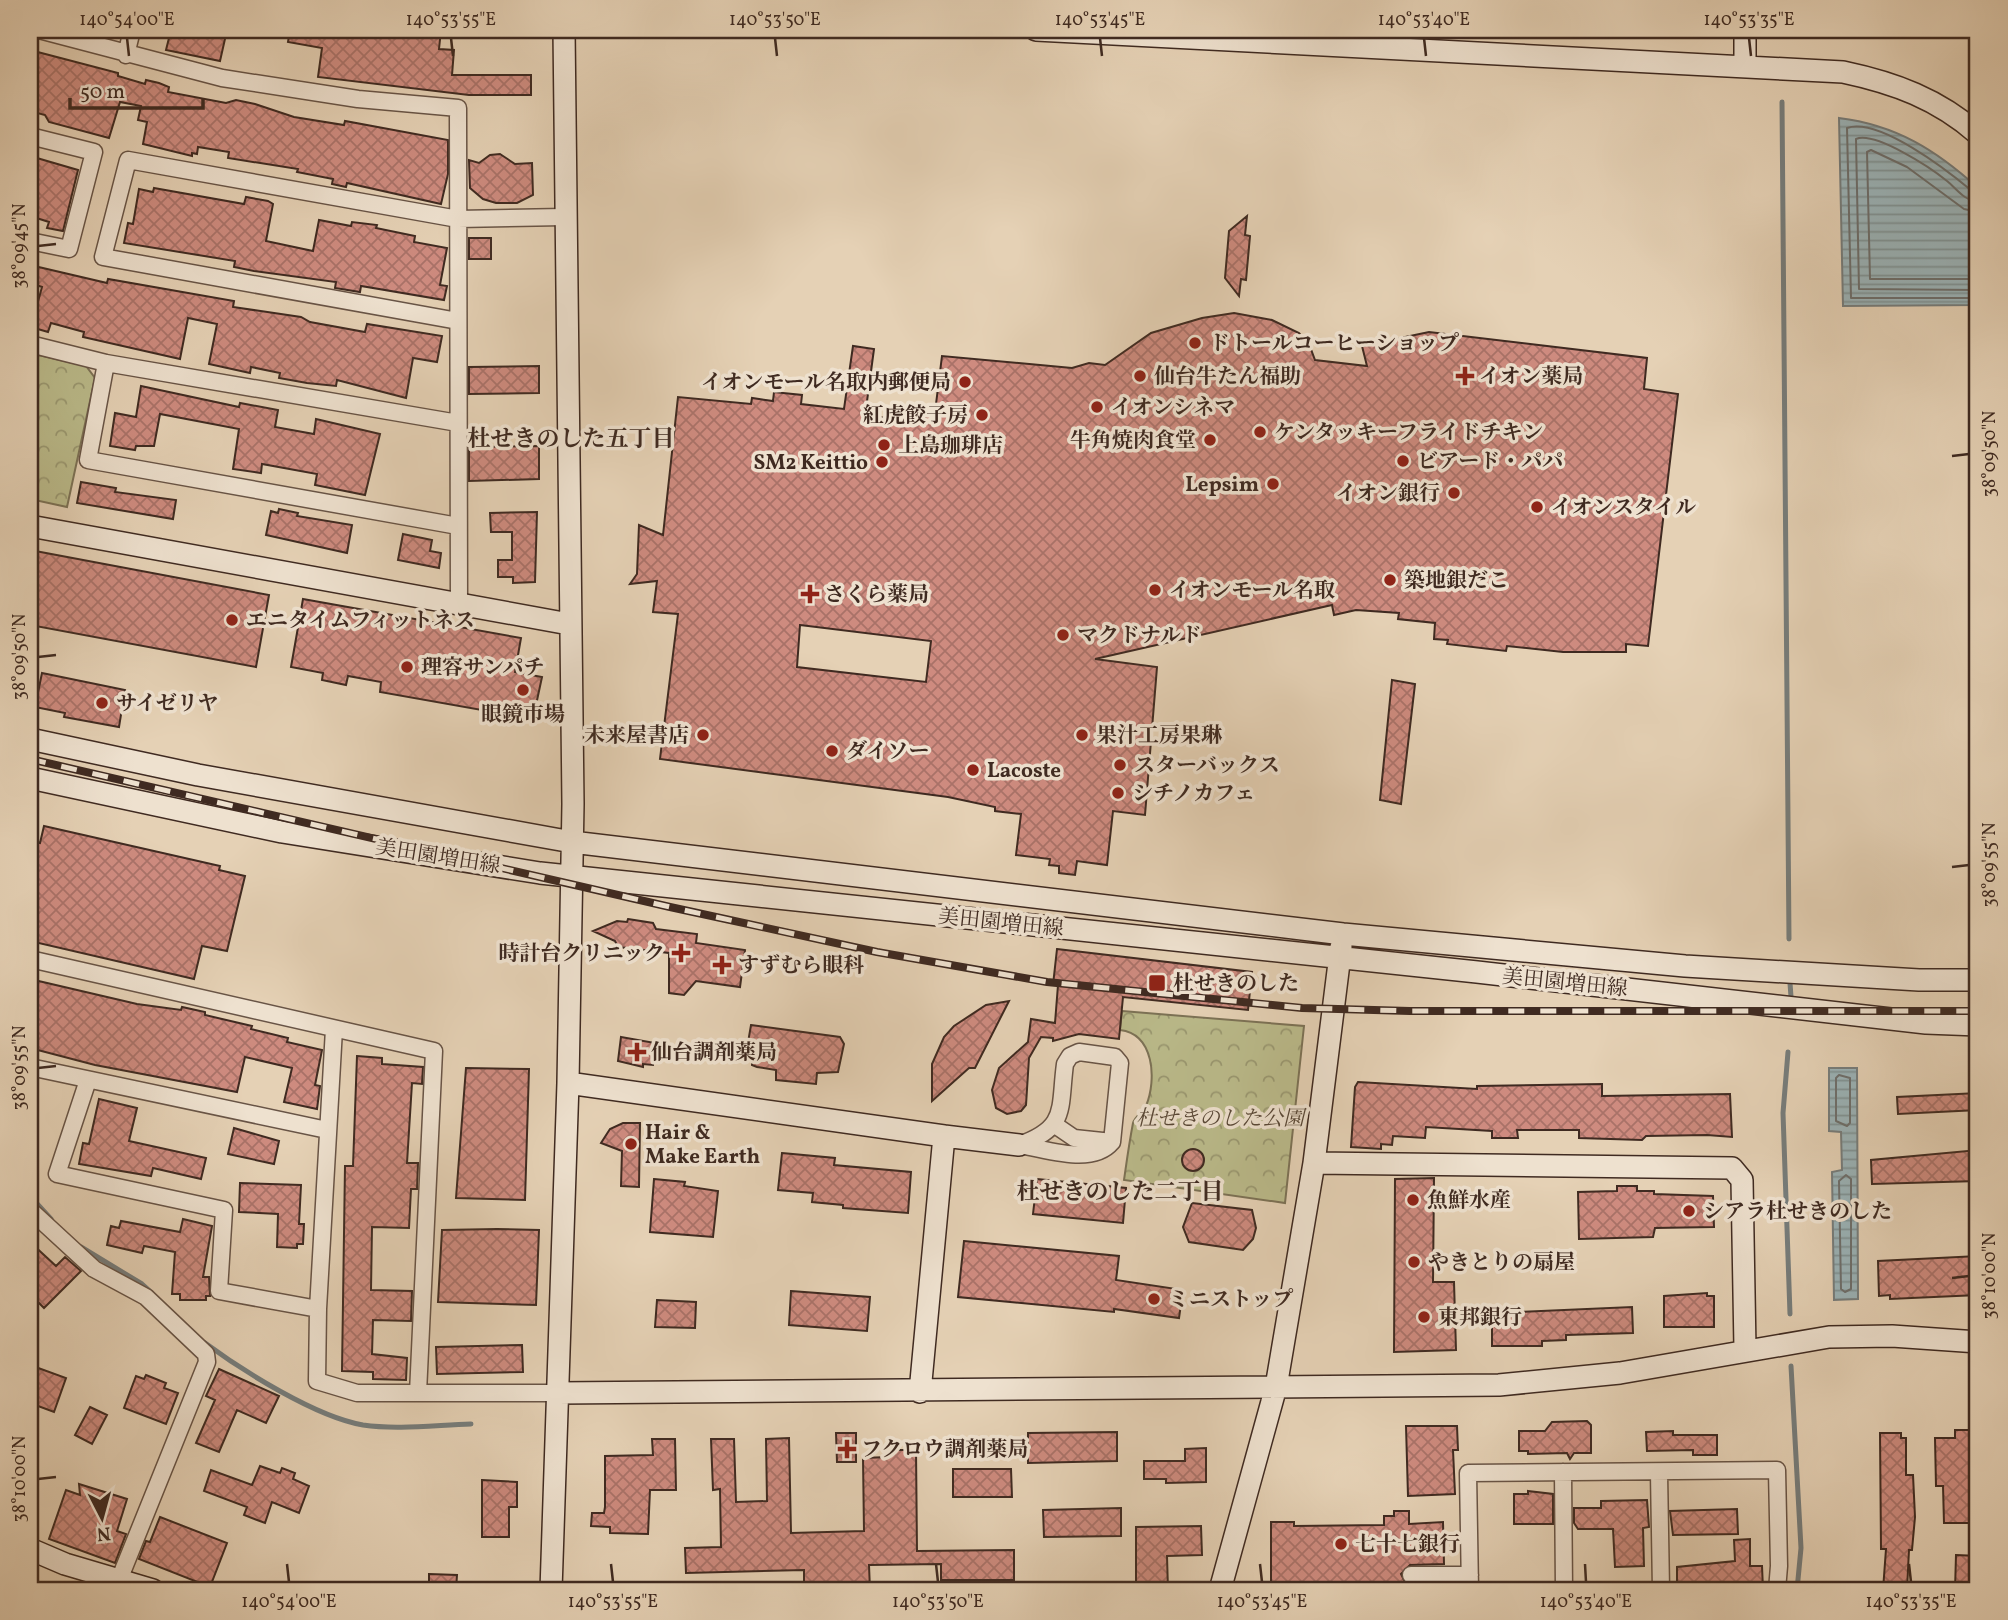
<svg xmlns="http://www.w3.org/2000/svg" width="2008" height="1620" font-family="Vollkorn,'Noto Serif JP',serif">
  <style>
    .park { fill: url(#park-crowns); stroke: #7c7256; stroke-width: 2 }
    .water { fill: url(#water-rules); stroke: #767d7c; stroke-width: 2 }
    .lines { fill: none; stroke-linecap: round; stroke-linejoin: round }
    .shore { stroke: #6d6f6d; stroke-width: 2 }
    .stream { stroke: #767d7c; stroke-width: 5 }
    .building { fill: url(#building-cross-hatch); stroke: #3f2a21; stroke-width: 2; fill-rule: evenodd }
    .street-casing { stroke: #685446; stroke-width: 19 }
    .secondary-casing { stroke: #3f2a21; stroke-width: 24 }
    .street { stroke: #eee1cf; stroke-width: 16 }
    .secondary { stroke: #eee1cf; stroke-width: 21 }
    .rail-casing { stroke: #3f2a21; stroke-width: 8 }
    .rail { stroke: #eee1cf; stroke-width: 5; stroke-dasharray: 16; stroke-linecap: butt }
    .ticks { fill: none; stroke: #3f2a21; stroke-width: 2.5 }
    .poi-dot { fill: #8f2418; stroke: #eee1cf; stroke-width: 2.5 }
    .labels { text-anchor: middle; stroke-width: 7; stroke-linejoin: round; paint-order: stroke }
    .poi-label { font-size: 21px; font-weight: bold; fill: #3f2a21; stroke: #eee1cf; text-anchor: start }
    .street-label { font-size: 21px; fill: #3f2a21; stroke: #eee1cf }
    .park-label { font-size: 21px; font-style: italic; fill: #584736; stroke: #eee1cf }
    .neighbourhood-label { font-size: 23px; font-weight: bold; fill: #3f2a21; stroke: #eee1cf }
    .neatline { fill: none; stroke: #3f2a21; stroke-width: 2.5 }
    .ticks-label { font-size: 18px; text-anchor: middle; fill: #3f2a21 }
  </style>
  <defs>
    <pattern id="park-crowns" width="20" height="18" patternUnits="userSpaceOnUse" patternTransform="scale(1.75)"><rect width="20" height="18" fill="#baba8a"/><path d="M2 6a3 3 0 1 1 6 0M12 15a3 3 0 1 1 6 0" fill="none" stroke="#999770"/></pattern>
    <pattern id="water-rules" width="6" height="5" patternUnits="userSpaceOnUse" patternTransform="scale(1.75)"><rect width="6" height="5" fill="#9bb4b9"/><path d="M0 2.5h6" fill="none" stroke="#809396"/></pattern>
    <pattern id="building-cross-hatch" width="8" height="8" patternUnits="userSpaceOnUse" patternTransform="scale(1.75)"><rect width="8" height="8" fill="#ce8b7f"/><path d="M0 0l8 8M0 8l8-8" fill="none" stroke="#a97268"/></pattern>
  </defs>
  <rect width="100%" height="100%" fill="#e5d1b5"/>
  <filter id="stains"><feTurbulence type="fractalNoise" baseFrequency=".00286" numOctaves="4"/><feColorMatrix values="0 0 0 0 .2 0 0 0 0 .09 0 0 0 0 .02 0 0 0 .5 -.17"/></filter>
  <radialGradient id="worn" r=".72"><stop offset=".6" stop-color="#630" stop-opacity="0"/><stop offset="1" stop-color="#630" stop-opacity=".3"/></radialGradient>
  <path class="park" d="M30 353 86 366 95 378 67 507 30 499Z
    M1122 1011 1304 1026 1285 1203 1124 1180C1127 1159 1129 1144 1133 1123 1135 1116 1143 1112 1146 1106 1157 1079 1154 1034 1120 1030Z"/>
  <path class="water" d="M1839 118C1896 125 1936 150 1978 188V305L1843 306Z
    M1829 1068H1857L1858 1299 1834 1300 1832 1172 1842 1170 1841 1132 1829 1131Z"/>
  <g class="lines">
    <path class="shore" d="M1978 193 1972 191C1948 171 1879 117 1847 128L1851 298H1978
      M1978 201C1964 201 1957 189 1947 181 1931 168 1875 131 1856 139L1859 289 1978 290
      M1978 212 1964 209 1907 167 1871 150 1867 152 1870 279H1978
      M1839 1075 1850 1078V1123L1847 1126 1836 1121V1078Z
      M1846 1175 1851 1179V1289L1845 1292 1841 1289 1839 1181Z"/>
    <path class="stream" d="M1782 102 1789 939
      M1790 983 1791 997
      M1788 1052 1783 1113 1790 1314
      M30 1196 51 1219
      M81 1247 142 1284 152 1293
      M205 1343C243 1371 316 1417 363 1425 397 1430 436 1425 471 1424
      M1791 1366 1801 1548 1797 1590"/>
  </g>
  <path class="building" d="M171 30H227L220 61 166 50Z
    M290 30H441L439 49 454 50 452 75H531V95H469L318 77 322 48 288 42Z
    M30 50 118 73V76L145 84 146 80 159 83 169 87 168 92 226 103 236 100 255 104 294 117 344 125 345 121 448 140V174L441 204 347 183 346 187 332 184 333 179 297 172 298 169 228 158 229 152 198 147 197 154 192 153V156L143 144 147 122 138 120 141 106 120 102 109 138 49 122 45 115 30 111Z
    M500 154 515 164 532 163 533 195 517 203H496L483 199 470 188 469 160 479 163 490 155Z
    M30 156 78 170 63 231 47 228 49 222 30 216Z
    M154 188 244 204 246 197 268 201 273 204 266 241 313 251 319 220 351 226 352 222 377 225 376 228 415 236 414 242 447 248 440 285 447 286 444 300 361 286 360 292 335 288 336 282 254 271 234 267 235 261 124 243 128 223 133 224 139 189 153 192Z
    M1247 216 1245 235 1250 236 1246 280 1241 279 1239 296 1225 278 1229 231Z
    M469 238H491V259H469Z
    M30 265 107 283 108 279 234 301 233 307 301 317 310 322 365 332 367 324 442 336 437 362 413 358 406 398 337 380 336 386 307 383 279 378 280 373 251 367 250 373 209 364 217 324 188 318 180 359 83 337 84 332 51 323 48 332 31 327 42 287 30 283Z
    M1234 313 1272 320 1299 333 1309 344 1315 360 1367 366 1362 346 1429 332 1647 358 1644 389 1678 394 1648 646 1626 644V652H1563L1507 646 1506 651 1447 644 1448 640 1434 639 1435 623 1398 619 1399 613 1356 610 1334 615 1332 605 1095 659 1157 667 1145 815 1113 811 1107 865 1077 861 1075 875 1059 873V866L1049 865 1050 859 1016 855 1021 814 995 811V807L948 797 660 759 678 614 653 612 657 581 630 584 637 574 639 525 663 535 678 397 751 404 752 398 773 401 774 392 802 395 801 404 844 409 853 346 874 349 865 416 887 418 935 412 942 356 1072 368 1089 363 1105 365 1151 333 1202 318ZM800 625 931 641 926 682 797 667Z
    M539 366V393L469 394V367Z
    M141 386 239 407 240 403 278 410 275 427 314 434 316 419 380 434 365 495 315 485 317 474 262 464 261 473 233 469 239 429 160 414 154 446H136L135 450 110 446 115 413 136 417Z
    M539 446V479L469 481V447Z
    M81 482 116 488 115 492 176 500 173 519 77 503Z
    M279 509 298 513 297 516 352 525 347 553 266 535 271 511 278 513Z
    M537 512 535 582 513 583V577H498V560H512V532H491L490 513Z
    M403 534 432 540 430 551 441 553 439 568 398 560Z
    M30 550 269 595 256 667 30 625Z
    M303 599 521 638 515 672 542 677 533 719 380 692 381 682 348 676 346 685 322 680 323 673 291 667Z
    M42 673 125 690 119 727 64 717 65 713 35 707Z
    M1392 680 1415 684 1401 804 1380 800Z
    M44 826 220 866 219 870 245 876 227 951 202 946 194 979 30 941V841L40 843Z
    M628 919 653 923 656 929 697 934 696 943 745 950 740 987 696 981 684 995 669 993V953L618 947 615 941 593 931 617 921 627 922Z
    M1057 949 1252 972 1248 1010 1123 997 1119 1039 1079 1034 1053 1041V1038L1041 1037 1029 1058 1026 1105 1021 1111 1007 1114 996 1108 992 1090 999 1068 1028 1042 1031 1019 1055 1023 1058 985H1053Z
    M30 979 137 1004 181 1010 182 1007 205 1012V1015L252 1026 251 1029 288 1038 287 1042 322 1050 315 1085 320 1086 317 1109 284 1102 292 1068 245 1057 237 1092 95 1065 30 1048 36 1007 30 1005Z
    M1009 1001 975 1068H969L932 1101V1064L944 1037 954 1026 986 1005Z
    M751 1025 840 1037 844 1044 838 1072 817 1073 816 1084 776 1080V1070L757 1067 752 1065V1061L745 1060Z
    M621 1037 655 1043 653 1065 643 1064V1067L618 1061Z
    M357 1056 382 1058V1064L423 1067 422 1084 412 1083 407 1163H418L417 1189H411L409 1228 372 1227 371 1290 412 1291 411 1321 373 1320 372 1354 407 1358 406 1380 373 1379V1372L342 1371 345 1166H353Z
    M466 1068 529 1069 525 1200 456 1198Z
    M1358 1082 1477 1089V1086L1602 1084V1096L1730 1094 1732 1137 1707 1135 1646 1136 1642 1140 1579 1138V1130H1517L1518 1138H1492V1131L1426 1127 1425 1138 1393 1136 1392 1145 1381 1144V1149L1351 1147 1355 1087Z
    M1978 1093V1110L1898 1114 1897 1097Z
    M99 1099 137 1108 129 1141 206 1158 201 1179 153 1168 151 1176 79 1164 83 1143 89 1144Z
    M623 1123H640L639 1187 621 1186 622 1151 601 1143 610 1129Z
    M234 1128 279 1141 274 1164 228 1154Z
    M1182 1160a11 11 0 1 1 22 0a11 11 0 1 1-22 0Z
    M1978 1150V1181L1872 1184 1871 1160Z
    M782 1153 835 1158 834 1165 911 1172 908 1213 843 1208V1205L812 1202 813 1193 778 1190Z
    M1434 1178 1433 1282H1454L1456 1350 1394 1352 1395 1179Z
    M654 1179 685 1182 684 1186 718 1191 713 1237 650 1232Z
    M1037 1179 1126 1188 1123 1223 1033 1214Z
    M240 1183 301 1185 299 1224H304L303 1244H297V1248L277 1247 278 1214 239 1212Z
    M1617 1186H1637V1191H1654V1194L1713 1196 1714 1227 1655 1228 1653 1237 1579 1239 1578 1192 1617 1191Z
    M1192 1203 1252 1210 1256 1228 1253 1239 1243 1250 1189 1242 1183 1227Z
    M183 1219 212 1226 203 1277H209L210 1296H206V1300H180V1294H172L175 1252 144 1246 142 1253 107 1245 111 1226 119 1228 121 1221 180 1232Z
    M497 1229 539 1230 536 1305 438 1302 442 1230Z
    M964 1241 1119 1256 1116 1280 1183 1290 1179 1318 1114 1309V1312L958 1297Z
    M30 1242 56 1266 65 1257 81 1271 44 1308 30 1294Z
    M1978 1256V1295L1890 1299V1295L1879 1296 1878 1261Z
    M791 1291 870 1297 867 1331 789 1325Z
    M1707 1293V1296H1714V1327H1664V1296Z
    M657 1300 696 1302 695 1328 655 1327Z
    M1632 1307 1633 1333 1566 1335V1340L1542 1341V1346H1492V1313Z
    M522 1345 523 1372 437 1374 436 1347Z
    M30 1365 66 1378 54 1412 30 1403Z
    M219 1369 279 1396 266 1423 237 1410 219 1452 196 1443 215 1400 206 1396Z
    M146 1375 166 1383 164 1388 178 1393 166 1424 124 1408 136 1376 144 1379Z
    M90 1407 107 1415 92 1444 75 1435Z
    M1587 1421 1591 1425V1453H1574L1570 1459 1567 1453 1528 1454V1451H1519V1431H1545L1552 1422Z
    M1406 1426H1457L1458 1450H1453L1455 1494 1408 1496Z
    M1955 1430H1978V1470L1971 1471 1972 1523H1944L1943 1486H1936L1935 1438H1955Z
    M1673 1431V1435H1717V1455H1693V1450L1647 1451 1646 1432Z
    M1117 1432V1461L1028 1463V1433Z
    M836 1433H856V1462H837Z
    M1880 1433H1901V1438H1906V1475H1913L1915 1517 1912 1550H1909L1907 1590H1883L1886 1549H1881Z
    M789 1438 791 1533 864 1531 863 1458 889 1457V1450H916L917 1551 1014 1550V1580H941V1564L869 1565 870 1590H804V1570L686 1573 685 1548 721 1547 720 1489 713 1490 711 1439H734L736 1502 767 1501 766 1439Z
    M652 1439H675L676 1490H650L648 1534 610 1533V1527L591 1526 592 1513H604L605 1507V1456L653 1455Z
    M1206 1448V1482L1166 1483V1479H1144V1461H1185V1449Z
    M260 1466 280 1473 282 1468 295 1473 293 1479 309 1486 299 1513 272 1502 265 1523 244 1515 247 1507 204 1491 211 1470 252 1485Z
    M953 1469H1011L1012 1497H953Z
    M482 1480 517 1482V1507H509V1537H482Z
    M79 1484 127 1499 117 1531 126 1534 115 1563 49 1539 66 1490 80 1495Z
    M1528 1491 1553 1494V1524H1514V1494H1528Z
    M1647 1500 1649 1527 1643 1528 1644 1566 1615 1567 1613 1529H1578L1574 1523V1508H1601V1501Z
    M1121 1508V1536L1044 1537 1043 1510Z
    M1737 1509 1738 1534 1673 1535 1670 1511Z
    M1394 1511H1409V1524L1443 1522 1444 1564 1410 1565 1401 1574 1406 1584 1444 1586 1443 1590 1271 1588V1522H1294V1526L1384 1525V1516H1394Z
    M160 1517 227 1543 210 1587 139 1559 146 1541 150 1542Z
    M1201 1526 1202 1555 1167 1556 1168 1590H1136V1527Z
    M1750 1539V1566H1762L1763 1589 1677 1590V1567L1735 1561 1734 1540Z
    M1956 1555 1978 1556V1590H1955Z
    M429 1574 457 1575 456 1590H429Z"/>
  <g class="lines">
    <g class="street-casing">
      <path id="street" d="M39 30 222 78 358 99 458 108 459 606
        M126 55 132 30
        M30 136 94 152 69 249 30 241
        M458 321 103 257 128 160 458 219 564 217
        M30 344 106 363 458 423
        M106 363 88 460 458 526
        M30 959 434 1051 418 1393
        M334 1029 318 1309 317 1381 357 1393H558
        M1079 1052 1115 1057 1120 1063 1112 1142C1092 1166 1047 1149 1019 1145 1068 1128 1059 1109 1065 1064L1070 1056Z
        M30 1067 327 1130
        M88 1080 57 1174 224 1210 219 1291 318 1309
        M1055 1125 1074 1138 1112 1142
        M30 1210 94 1269 146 1297 206 1354 207 1362 115 1590
        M1563 1472 1564 1590
        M1659 1473 1661 1590
        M1411 1575H1470
        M1470 1590 1468 1473 1777 1470 1779 1566 1777 1590"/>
    </g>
    <g class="secondary-casing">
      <path id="secondary" d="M1036 30 1843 72C1895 83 1938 99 1978 134
        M1745 30V66
        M30 526 569 624
        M30 739 198 775 572 842 1343 934 1685 966 1919 980H1978
        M30 778 282 832 540 873 1477 972 1926 1023 1978 1025
        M568 1083 944 1136 920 1392
        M944 1136 1019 1145
        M1314 1163 1732 1168 1742 1180 1745 1349
        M558 1393 1499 1385 1620 1373 1829 1337 1892 1336 1978 1342
        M30 1549 65 1564 153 1590
        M551 1590 568 1083 573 804 564 30
        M1220 1590 1276 1387 1314 1163 1341 947"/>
    </g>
    <use href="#street" class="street"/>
    <use href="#secondary" class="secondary"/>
    <g class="rail-casing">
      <path id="rail" d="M30 759 670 907 877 952 1047 982 1302 1008 1410 1011H1978"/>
    </g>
    <use href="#rail" class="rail"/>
  </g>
  <path class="ticks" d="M127 38 129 56M451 38 453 56M775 38 777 56M1100 38 1102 56M1424 38 1426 56M1749 38 1751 56M38 246 56 244M1952 456 1969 454M38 657 56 655M1952 867 1969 865M38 1068 56 1066M1952 1278 1969 1276M38 1479 56 1477M287 1564 289 1582M611 1564 613 1582M936 1564 938 1582M1260 1564 1262 1582M1585 1564 1586 1582M1909 1564 1911 1582"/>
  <g class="poi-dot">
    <circle cx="1195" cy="343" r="7"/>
    <circle cx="1140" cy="376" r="7"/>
    <path d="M1461.5 365.5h7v7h7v7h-7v7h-7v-7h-7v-7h7z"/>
    <circle cx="965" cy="382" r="7"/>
    <circle cx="1097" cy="407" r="7"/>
    <circle cx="982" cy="415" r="7"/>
    <circle cx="1260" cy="432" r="7"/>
    <circle cx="1210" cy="440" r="7"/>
    <circle cx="884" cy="445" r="7"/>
    <circle cx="1403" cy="461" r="7"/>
    <circle cx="882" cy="462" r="7"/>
    <circle cx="1273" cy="484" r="7"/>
    <circle cx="1454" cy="493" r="7"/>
    <circle cx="1537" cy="507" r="7"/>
    <circle cx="1390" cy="580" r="7"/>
    <circle cx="1155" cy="590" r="7"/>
    <path d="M806.5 583.5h7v7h7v7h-7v7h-7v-7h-7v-7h7z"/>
    <circle cx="232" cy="620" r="7"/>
    <circle cx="1063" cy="635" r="7"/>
    <circle cx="407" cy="667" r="7"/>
    <circle cx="523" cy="690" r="7"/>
    <circle cx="102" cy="703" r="7"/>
    <circle cx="703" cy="735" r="7"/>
    <circle cx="1082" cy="735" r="7"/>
    <circle cx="832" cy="751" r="7"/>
    <circle cx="1120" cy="765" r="7"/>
    <circle cx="973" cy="770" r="7"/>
    <circle cx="1118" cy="793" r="7"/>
    <path d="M677.5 942.5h7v7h7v7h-7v7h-7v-7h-7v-7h7z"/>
    <path d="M718.5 954.5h7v7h7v7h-7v7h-7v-7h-7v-7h7z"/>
    <rect x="1148" y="974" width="18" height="18" rx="3.5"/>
    <path d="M633.5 1041.5h7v7h7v7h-7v7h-7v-7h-7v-7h7z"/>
    <circle cx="631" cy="1144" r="7"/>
    <circle cx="1413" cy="1200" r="7"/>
    <circle cx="1689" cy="1211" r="7"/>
    <circle cx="1414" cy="1262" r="7"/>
    <circle cx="1154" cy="1299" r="7"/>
    <circle cx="1424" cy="1317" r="7"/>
    <path d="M843.5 1438.5h7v7h7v7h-7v7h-7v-7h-7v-7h7z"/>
    <circle cx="1341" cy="1544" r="7"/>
  </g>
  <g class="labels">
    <g class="poi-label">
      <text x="1209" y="350">ドトールコーヒーショップ</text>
      <text x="1154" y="383">仙台牛たん福助</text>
      <text x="1479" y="383">イオン薬局</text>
      <text x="951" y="389" text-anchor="end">イオンモール名取内郵便局</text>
      <text x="1111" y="414">イオンシネマ</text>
      <text x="968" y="422" text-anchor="end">紅虎餃子房</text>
      <text x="1274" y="439">ケンタッキーフライドチキン</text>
      <text x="1196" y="447" text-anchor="end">牛角焼肉食堂</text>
      <text x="898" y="452">上島珈琲店</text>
      <text x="1417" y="468">ビアード・パパ</text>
      <text x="868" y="469" text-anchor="end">SM2 Keittio</text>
      <text x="1259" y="491" text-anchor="end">Lepsim</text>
      <text x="1440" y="500" text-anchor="end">イオン銀行</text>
      <text x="1551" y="514">イオンスタイル</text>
      <text x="1404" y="587">築地銀だこ</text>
      <text x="1169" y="597">イオンモール名取</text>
      <text x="824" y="601">さくら薬局</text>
      <text x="246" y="627">エニタイムフィットネス</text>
      <text x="1077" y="642">マクドナルド</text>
      <text x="421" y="674">理容サンパチ</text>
      <text x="116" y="710">サイゼリヤ</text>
      <text x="523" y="721" text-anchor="middle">眼鏡市場</text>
      <text x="689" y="742" text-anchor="end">未来屋書店</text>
      <text x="1096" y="742">果汁工房果琳</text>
      <text x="846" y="758">ダイソー</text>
      <text x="1134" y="772">スターバックス</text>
      <text x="987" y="777">Lacoste</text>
      <text x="1132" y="800">シチノカフェ</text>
      <text x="665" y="960" text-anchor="end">時計台クリニック</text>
      <text x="738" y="972">すずむら眼科</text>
      <text x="1173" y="990">杜せきのした</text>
      <text x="651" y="1059">仙台調剤薬局</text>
      <text x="645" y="1139">Hair &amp;<tspan x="645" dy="24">Make Earth</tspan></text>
      <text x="1427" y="1207">魚鮮水産</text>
      <text x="1703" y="1218">シアラ杜せきのした</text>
      <text x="1428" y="1269">やきとりの扇屋</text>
      <text x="1168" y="1306">ミニストップ</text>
      <text x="1438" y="1324">東邦銀行</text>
      <text x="861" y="1456">フクロウ調剤薬局</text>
      <text x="1355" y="1551">七十七銀行</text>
    </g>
    <g class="street-label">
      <text transform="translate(438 856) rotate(9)" y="7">美田園増田線</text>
      <text transform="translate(1001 922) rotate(6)" y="7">美田園増田線</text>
      <text transform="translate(1565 982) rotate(6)" y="7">美田園増田線</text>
    </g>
    <g class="park-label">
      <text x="1220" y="1125">杜せきのした公園</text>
    </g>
    <g class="neighbourhood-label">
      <text x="571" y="446">杜せきのした五丁目</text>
      <text x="1120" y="1199">杜せきのした二丁目</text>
    </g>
  </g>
  <rect width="2008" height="1620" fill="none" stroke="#e5d1b5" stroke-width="77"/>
  <g transform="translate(102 1518) rotate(174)" stroke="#eee1cf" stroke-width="5" paint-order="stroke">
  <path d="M0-5L12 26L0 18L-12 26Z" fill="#3f2a21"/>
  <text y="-10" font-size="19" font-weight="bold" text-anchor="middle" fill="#3f2a21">N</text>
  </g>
  <path d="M70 98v10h133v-10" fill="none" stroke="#3f2a21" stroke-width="3.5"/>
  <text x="80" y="98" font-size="21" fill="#3f2a21" stroke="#eee1cf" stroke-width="5" paint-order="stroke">50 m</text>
  <rect x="38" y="38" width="1931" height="1544" class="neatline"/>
  <g class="ticks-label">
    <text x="127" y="25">140°54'00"E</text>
    <text x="451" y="25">140°53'55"E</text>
    <text x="775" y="25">140°53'50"E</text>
    <text x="1100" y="25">140°53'45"E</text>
    <text x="1424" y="25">140°53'40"E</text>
    <text x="1749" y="25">140°53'35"E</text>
    <text transform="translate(19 246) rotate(-90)" y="6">38°09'45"N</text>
    <text transform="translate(1989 454) rotate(-90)" y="6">38°09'50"N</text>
    <text transform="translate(19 657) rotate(-90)" y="6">38°09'50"N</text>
    <text transform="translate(1989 865) rotate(-90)" y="6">38°09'55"N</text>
    <text transform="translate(19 1068) rotate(-90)" y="6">38°09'55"N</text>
    <text transform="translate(1989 1276) rotate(-90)" y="6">38°10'00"N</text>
    <text transform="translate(19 1479) rotate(-90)" y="6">38°10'00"N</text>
    <text x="289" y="1607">140°54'00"E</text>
    <text x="613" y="1607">140°53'55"E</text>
    <text x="938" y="1607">140°53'50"E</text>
    <text x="1262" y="1607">140°53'45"E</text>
    <text x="1586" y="1607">140°53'40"E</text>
    <text x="1911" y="1607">140°53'35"E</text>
  </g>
  <rect width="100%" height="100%" filter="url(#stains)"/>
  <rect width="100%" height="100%" fill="url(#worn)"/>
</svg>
